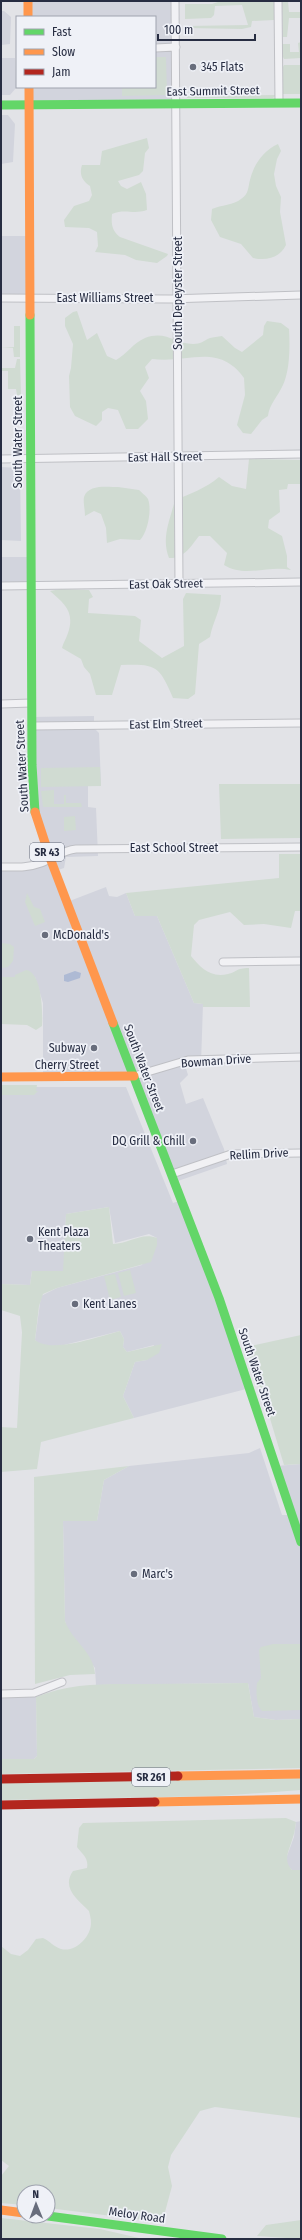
<svg xmlns="http://www.w3.org/2000/svg" width="302" height="2240" font-family="'Fira Sans Condensed',sans-serif">
  <style>
    .built { fill: #d2d4dd }
    .green { fill: #d0dbd2 }
    .water { fill: #aebad4 }
    .lines { fill: none; stroke-linecap: round; stroke-linejoin: round }
    .street-casing { stroke: #bfc0c5; stroke-width: 9 }
    .street { stroke: #f1f1f4; stroke-width: 7 }
    .fast { stroke: #63d668; stroke-width: 9 }
    .slow { stroke: #ff974d; stroke-width: 9 }
    .jam { stroke: #b3261e; stroke-width: 9 }
    .poi-dot { fill: #686d7c; stroke: #eff1f7; stroke-width: 1.5 }
    .labels { text-anchor: middle; stroke-width: 3.5; stroke-linejoin: round; paint-order: stroke }
    .shield { fill: #eff1f7; stroke: #636878; stroke-width: 1 }
    .shield-label { font-size: 11px; font-weight: bold; fill: #272d42 }
    .poi-label { font-size: 12px; fill: #272d42; stroke: #eff1f7; text-anchor: start }
    .street-label { font-size: 12px; fill: #272d42; stroke: #eff1f7 }
  </style>
  <rect width="100%" height="100%" fill="#e2e3e7"/>
  <path class="built" d="M28 1H175L176 103 29 104V87H155V17H28Z
    M1 11H4L11 17 10 44 1 45Z
    M1 58H15L16 88 10 95H1Z
    M1 115H8L15 124 13 162 1 164Z
    M1 236H27L28 297H1Z
    M1 467 20 468 21 541 1 540Z
    M1 557H31V586H1Z
    M94 716V728L99 733 101 786H88V807L96 808 98 856 66 857 64 868 55 871 67 902 106 887 109 896 117 897 126 893 135 916H157L194 1003 203 1004 201 1063 185 1065 188 1075 180 1083 186 1104 203 1098 224 1149 227 1164 175 1182 134 1076 43 1077V1003L35 977H1V867L45 861 41 835 31 717Z
    M1 1087H126L173 1203 182 1200 250 1388 134 1418 123 1396 135 1362 147 1360 154 1345 127 1352 123 1347 124 1339 120 1331 56 1347 39 1344 35 1340 41 1296 57 1288 142 1265 157 1238 149 1234 115 1243 109 1207 66 1214 64 1271H32L30 1285 1 1284Z
    M260 1448 282 1515H292L276 1466 301 1464V1719L276 1720 254 1717 248 1683 96 1685 95 1668 68 1631 65 1621 63 1520 97 1521 104 1480 129 1466 249 1453Z
    M36 1693 37 1756 34 1759H1V1694Z
    M301 1821V1870H292L287 1865V1856L294 1837 296 1822Z"/>
  <path class="green" d="M221 1H274V20L252 21 251 27 242 29 187 28V26L248 25 242 5 215 6 214 15 211 18 185 19V4H212Z
    M282 1H288L289 12H301V18H289L287 37H283Z
    M301 42V58L284 59 283 57 282 44H290V52H299L298 43Z
    M155 57H166L167 95 122 96V87H155Z
    M284 65H301V94H283V67Z
    M276 95 273 98H187V96Z
    M147 138 149 148 145 153 143 171 139 175 118 181 121 186 127 189 141 182 146 194 147 210C132 215 126 208 112 214 111 224 112 231 120 237L168 254 167 256 157 263 136 260 125 255 95 252 98 246 97 232 89 228 65 227 64 220 74 206 89 201 92 195 90 186C82 181 79 174 82 165H100L102 151Z
    M278 144 281 151 277 159 274 174 276 186 281 197 280 212 286 245C280 258 266 261 253 258L241 244 220 237 211 220 212 209C221 205 234 205 241 199 249 194 248 187 250 180 254 164 263 151 278 144Z
    M77 311 87 340 97 333 107 356 116 360C127 354 133 343 145 338 166 330 175 344 193 344 201 344 203 341 210 338 213 337 218 337 222 336L235 348 242 352 263 335 264 326 267 321 281 323 289 329C290 346 290 370 283 385 278 396 269 405 268 416L262 420 251 434 243 433 237 425 245 395 244 378C218 342 188 364 152 359L145 367 149 378 140 391 146 401 148 419 138 429H126L118 410 108 408 102 412V420L96 426 75 416 70 407 69 376 71 368 73 344 65 326V318L73 312Z
    M14 326H20V357H14L13 348H1L14 347Z
    M17 359H20L21 395H17L16 389H8V371H1V368H15Z
    M249 459 301 460V484H288L287 489 279 490 280 512 269 520 268 528 282 536 287 556V567L291 570C268 565 245 578 224 565L227 553 210 536H199C191 546 184 559 169 558 161 538 170 520 175 500 190 494 206 488 219 477L232 486 246 489Z
    M118 487 139 490C141 492 146 496 148 499 152 509 148 532 140 540L120 539 107 543 106 528 101 514 94 511 85 516C85 510 83 502 84 497 88 484 107 487 118 487Z
    M61 589 89 590 93 597 89 599 88 613 135 616 141 620 139 641 162 658 184 646 183 599 186 593 221 595C221 610 213 621 210 637L199 644 195 694 188 699 173 698C159 665 156 664 121 665L112 695H96L90 674 84 667 81 659 62 648C63 643 66 639 68 633 75 612 65 604 50 591Z
    M100 767 101 786 41 787V768Z
    M219 784H301V838L221 839Z
    M54 790V804H64V795H66V803H81L82 807H43L41 791Z
    M75 816 76 830 64 831V817Z
    M279 854H301V911H295L291 928 264 924 244 925 230 912 199 920 194 925 191 956C201 968 210 978 228 974 237 972 236 968 249 968L250 1007H203V1004L194 1003 157 916H135L126 893 279 878Z
    M27 893 34 907 40 909 45 922 35 926 25 902Z
    M1 943 10 944 14 947 13 961 8 967 1 968Z
    M26 970C42 972 43 1013 42 1026L36 1030 27 1025 1 1024V977H15V975Z
    M1 1085H37L36 1091H38L34 1095H1Z
    M109 1207 113 1244C129 1244 141 1232 157 1238V1245L151 1262 57 1288 43 1294 39 1306 35 1340C52 1354 100 1336 120 1331L124 1339 123 1347 127 1352 162 1344 159 1353 147 1360 135 1362 123 1396 134 1418 41 1442 37 1469 1 1472V1427L17 1428 22 1332 20 1316 1 1310V1284L30 1285 32 1271H63L66 1214Z
    M130 1270 136 1293 124 1296 118 1273Z
    M115 1274 121 1297 110 1300 104 1276Z
    M301 1335V1464L284 1465 265 1402 246 1347Z
    M129 1466 104 1480 97 1521H63L65 1621C72 1641 94 1652 95 1674L70 1675 35 1684 34 1477Z
    M273 1644H301V1710L262 1711C256 1705 256 1691 257 1683L261 1678 259 1650 261 1647Z
    M248 1683 254 1717 276 1720 301 1719V1768L1 1774V1759H34L37 1756 36 1697C72 1682 109 1684 147 1684 181 1684 214 1683 248 1683Z
    M301 1778V1790L218 1796 1 1800V1783Z
    M286 1818 296 1822C295 1827 295 1832 293 1837 290 1849 282 1860 292 1870H301V2118L215 2107 200 2111 171 2155 168 2167 172 2186 165 2212 159 2219 152 2221 48 2208V2192H24V2205L1 2203V2176L9 2166 1 2160V1946L11 1954 20 1956 28 1950 36 1939 43 1938C50 1941 54 1947 61 1949 75 1953 91 1937 91 1923 91 1919 90 1915 89 1911 78 1900 61 1888 73 1871L87 1868C89 1858 82 1854 77 1847L79 1828 83 1823Z
    M1 2218 100 2229 139 2238 158 2239H1Z
    M301 2220V2239L257 2236 266 2225Z"/>
  <path class="water" d="M75 971 81 973 80 978 68 982 64 981V975Z"/>
  <g class="lines">
    <g class="street-casing">
      <path id="street" d="M175 1 179 584
        M278 1 279 102
        M155 48 176 47
        M1 298 169 299 301 295
        M1 459 301 454
        M1 586 301 582
        M1 704 31 703
        M32 726 301 723
        M1 867C15 867 28 868 41 863 54 858 63 850 76 849L301 847
        M223 962 301 961
        M134 1076 188 1060 301 1057
        M172 1174 231 1154 301 1153
        M1 1694 34 1693 62 1682"/>
    </g>
    <use href="#street" class="street"/>
    <path class="fast" d="M1 105 301 103
      M30 315 32 765 35 812
      M113 1023 219 1298 301 1542
      M48 2216 222 2239"/>
    <path class="slow" d="M28 1V17
      M29 87 30 315
      M35 812 50 858 113 1023
      M1 1077 134 1076
      M178 1776 301 1774
      M155 1802 301 1799
      M1 2210 24 2213"/>
    <path class="jam" d="M1 1779 178 1776
      M1 1805 155 1802"/>
  </g>
  <g class="poi-dot">
    <circle cx="193" cy="67" r="4"/>
    <circle cx="45" cy="935" r="4"/>
    <circle cx="94" cy="1048" r="4"/>
    <circle cx="193" cy="1141" r="4"/>
    <circle cx="30" cy="1239" r="4"/>
    <circle cx="75" cy="1304" r="4"/>
    <circle cx="134" cy="1574" r="4"/>
  </g>
  <g class="labels">
    <g class="shield">
      <rect x="30" y="843" width="34" height="18" rx="3"/>
      <rect x="132" y="1768" width="38" height="18" rx="3"/>
    </g>
    <g class="shield-label">
      <text x="47" y="856">SR 43</text>
      <text x="151" y="1781">SR 261</text>
    </g>
    <g class="poi-label">
      <text x="201" y="71">345 Flats</text>
      <text x="53" y="939">McDonald's</text>
      <text x="86" y="1052" text-anchor="end">Subway</text>
      <text x="185" y="1145" text-anchor="end">DQ Grill &amp; Chill</text>
      <text x="38" y="1236">Kent Plaza<tspan x="38" dy="14">Theaters</tspan></text>
      <text x="83" y="1308">Kent Lanes</text>
      <text x="142" y="1578">Marc's</text>
    </g>
    <g class="street-label">
      <text transform="translate(213 91) rotate(-1)" y="4">East Summit Street</text>
      <text transform="translate(178 293) rotate(-90)" y="4">South Depeyster Street</text>
      <text x="105" y="302">East Williams Street</text>
      <text transform="translate(18 442) rotate(-90)" y="4">South Water Street</text>
      <text transform="translate(165 457) rotate(-1)" y="4">East Hall Street</text>
      <text transform="translate(166 584) rotate(-1)" y="4">East Oak Street</text>
      <text transform="translate(166 724) rotate(-1)" y="4">East Elm Street</text>
      <text transform="translate(22 766) rotate(-93)" y="4">South Water Street</text>
      <text x="174" y="852">East School Street</text>
      <text transform="translate(216 1061) rotate(-4)" y="4">Bowman Drive</text>
      <text x="67" y="1069">Cherry Street</text>
      <text transform="translate(144 1068) rotate(69)" y="4">South Water Street</text>
      <text transform="translate(259 1154) rotate(-3)" y="4">Rellim Drive</text>
      <text transform="translate(257 1372) rotate(71)" y="4">South Water Street</text>
      <text transform="translate(137 2215) rotate(8)" y="4">Meloy Road</text>
    </g>
  </g>
  <rect width="302" height="2240" fill="none" stroke="#272d42" stroke-width="4"/>
  <rect x="16" y="16" width="140" height="72" fill="#eff1f7" stroke="#9fa3af"/>
  <rect x="24" y="29" width="20" height="6" fill="#63d668" stroke="#9fa3af"/>
  <text x="52" y="36" font-size="12" fill="#272d42">Fast</text>
  <rect x="24" y="49" width="20" height="6" fill="#ff974d" stroke="#9fa3af"/>
  <text x="52" y="56" font-size="12" fill="#272d42">Slow</text>
  <rect x="24" y="69" width="20" height="6" fill="#b3261e" stroke="#9fa3af"/>
  <text x="52" y="76" font-size="12" fill="#272d42">Jam</text>
  <g transform="translate(36 2204) rotate(359)"><circle r="19" fill="#eff1f7" stroke="#9fa3af"/>
  <path d="M0-3L7 15L0 10L-7 15Z" fill="#686d7c"/>
  <text y="-6" font-size="11" font-weight="bold" text-anchor="middle" fill="#272d42">N</text>
  </g>
  <path d="M158 34v6h97v-6" fill="none" stroke="#272d42" stroke-width="2"/>
  <text x="164" y="34" font-size="12" fill="#272d42" stroke="#eff1f7" stroke-width="3" paint-order="stroke">100 m</text>
</svg>
